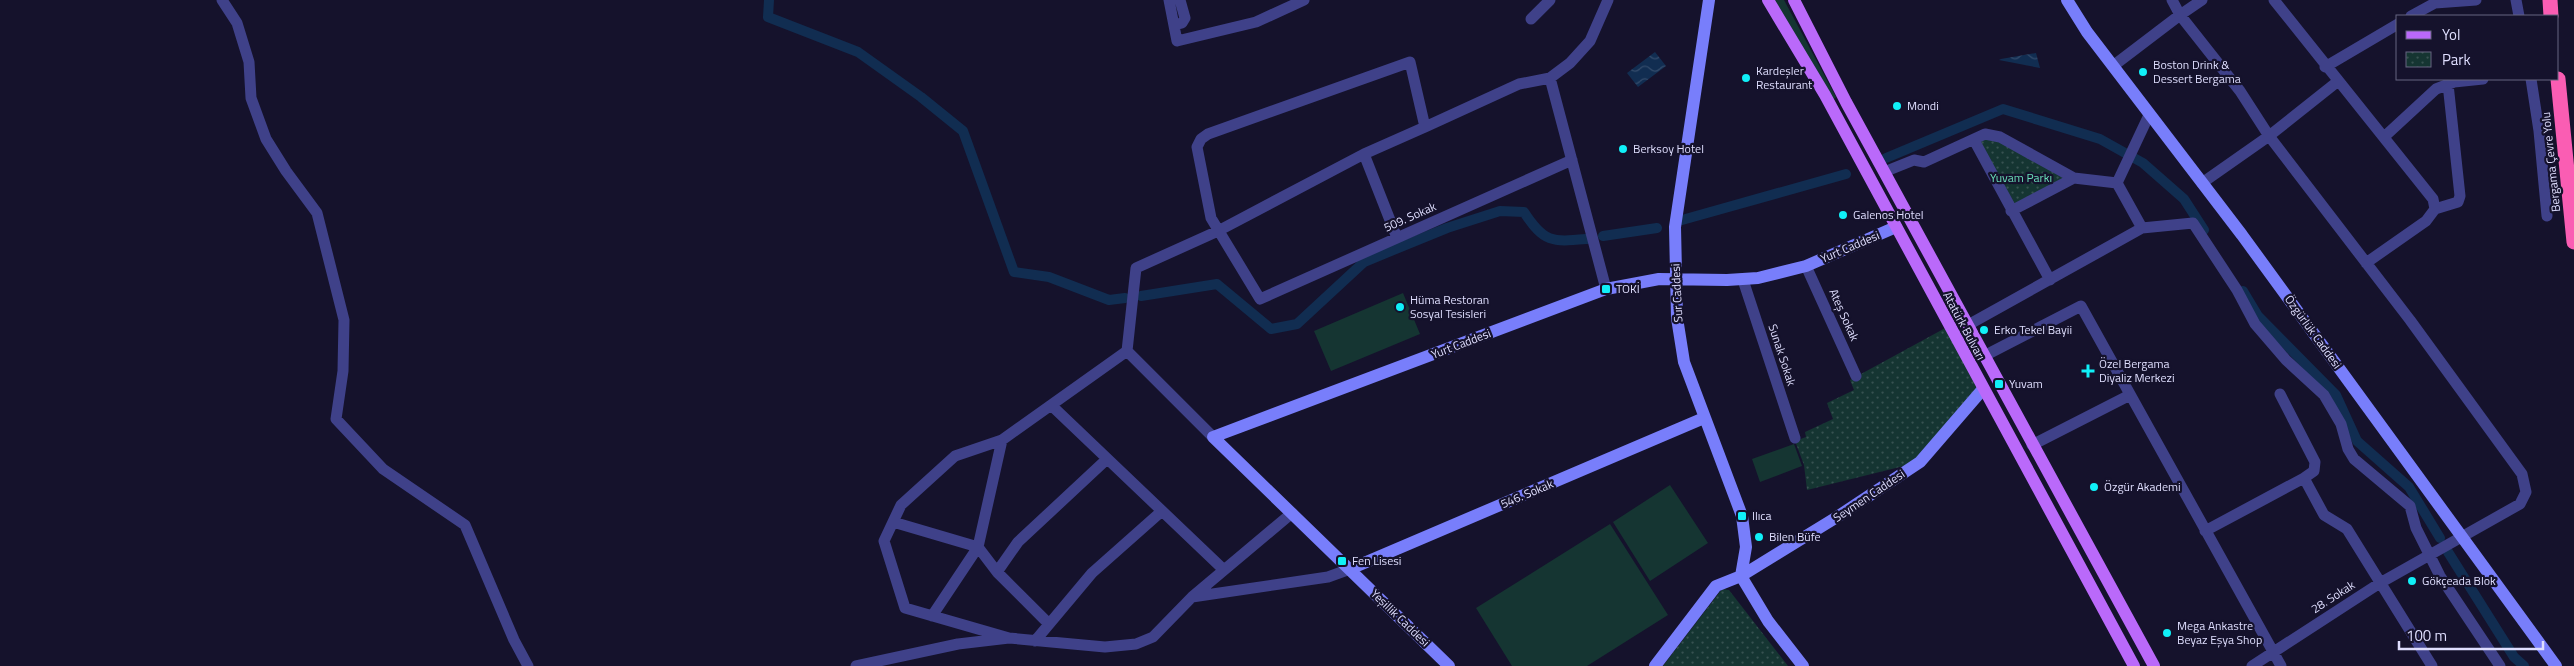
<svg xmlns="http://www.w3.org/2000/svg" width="2574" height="666" font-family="'Titillium Web',sans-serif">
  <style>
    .grass { fill: #153532 }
    .park { fill: url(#park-dots) }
    .water { fill: url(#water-waves) }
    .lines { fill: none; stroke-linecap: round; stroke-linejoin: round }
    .canal { stroke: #112d51; stroke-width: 10 }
    .street { stroke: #3f4189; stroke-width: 11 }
    .secondary { stroke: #787efb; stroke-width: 12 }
    .primary { stroke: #ba69fa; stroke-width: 12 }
    .highway { stroke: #fa5db3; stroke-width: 15 }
    .poi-dot { fill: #10f0f8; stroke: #15122c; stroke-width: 2 }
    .labels { text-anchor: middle; stroke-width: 4.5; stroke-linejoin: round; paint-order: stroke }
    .poi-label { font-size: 12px; fill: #dfdefe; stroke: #15122c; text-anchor: start }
    .street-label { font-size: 12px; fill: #dfdefe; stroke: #15122c }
    .park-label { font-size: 12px; fill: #6adeb9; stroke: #15122c }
  </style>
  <defs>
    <pattern id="park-dots" width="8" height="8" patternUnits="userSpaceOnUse" patternTransform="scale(1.25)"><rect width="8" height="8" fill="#153532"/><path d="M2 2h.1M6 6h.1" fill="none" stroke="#375251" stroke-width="1.8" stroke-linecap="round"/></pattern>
    <pattern id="water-waves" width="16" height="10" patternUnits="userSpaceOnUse" patternTransform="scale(1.25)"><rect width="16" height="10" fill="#112d51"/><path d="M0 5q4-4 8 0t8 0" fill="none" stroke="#334b6b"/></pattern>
  </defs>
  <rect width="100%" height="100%" fill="#15122c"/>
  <path class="grass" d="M1774 0H1784L1836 97 1832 101Z
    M1403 293 1420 334 1331 371 1314 331Z
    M1794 444 1802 466 1760 482 1752 459Z
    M1670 485 1708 543 1650 581 1613 522Z
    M1610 524 1668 615 1587 666H1512L1476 608Z"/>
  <path class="park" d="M1985 134 2074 178 2011 211 1974 140Z
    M1949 326 1983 389 1920 462 1807 490 1804 465 1795 441 1806 437 1805 432 1833 419 1827 403 1854 390 1850 380Z
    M1722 589 1729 590 1788 666H1663Z"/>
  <path class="water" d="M1655 52 1666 66 1638 87 1627 73Z
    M2036 53 2040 68 1999 60 2001 59Z"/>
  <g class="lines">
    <path class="canal" d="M769 0 768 17 858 52 921 97 963 131 1014 272 1049 277 1109 300 1125 298
      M1886 158 2003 109 2100 139 2143 163 2184 199 2204 230
      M1682 220 1846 174
      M1603 236 1657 228
      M2243 291 2258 316 2336 395 2357 441 2409 487 2440 538
      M1141 296 1217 284 1271 329 1297 324 1364 262 1447 228 1500 211 1524 212C1544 243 1552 242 1587 239
      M2448 552 2514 657 2524 666"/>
    <path class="street" d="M222 0 237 23 249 62 251 98 266 139 286 171 317 213 344 320 343 371 336 419 383 469 465 525 514 640 528 666
      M1169 0 1177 41 1256 22 1304 0
      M2172 0 2180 15 2202 0
      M2274 0 2433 199 2435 209 2426 221 2366 263
      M2516 0 2519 16
      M2435 3 2476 0
      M2411 16 2435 3 2434 0
      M1531 19 1550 0
      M1174 25 1182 23 1185 18 1180 0
      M2113 66 2180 15 2240 91 2269 136 2410 320 2522 474 2526 492 2520 504 2380 583 2252 666
      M2325 67 2398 24
      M1550 78 1606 289
      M2531 79 2539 131 2547 216
      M2384 137 2436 89 2454 82 2483 79
      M1974 140 2050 280
      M1364 154 1397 238
      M1572 160 1260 299 1211 218 1197 147 1201 139 1208 134 1410 62 1425 127 1519 84 1550 78 1570 63 1590 41 1608 0
      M1884 172 1914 160 1924 162 1985 134 2000 137 2074 178 2117 183 2149 115
      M2202 183 2269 136 2337 82
      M2435 209 2458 202 2460 196 2448 84
      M2011 211 2074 178
      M2142 228 2193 223 2237 290 2255 324 2286 360 2324 395 2341 424 2348 449 2354 459 2410 506 2416 528 2440 576 2500 666
      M1806 266 1856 376
      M1743 280 1795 438
      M1968 325 2142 228 2117 183
      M1127 351 1213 437
      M1984 356 2081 306 2281 666
      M2280 394 2315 462 2314 471 2304 478
      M1051 405 1224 570
      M2032 445 2130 395
      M893 522 978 547 997 572 1049 624
      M2205 531 2304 478 2324 515 2347 529 2432 666
      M997 572 1018 542 1107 459
      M1192 597 1328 577 1350 569
      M932 616 978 547 1002 440
      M1009 638 905 608 884 541 901 505 955 456 1002 440 1127 351 1136 268 1218 231 1364 154 1425 127
      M1035 641 1092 573 1162 511
      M856 666 958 644 1009 638 1105 647 1136 644 1153 637 1192 597 1292 513"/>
    <path class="secondary" d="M1709 0 1675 227 1677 318 1684 362 1742 516 1746 547 1741 576
      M2067 0 2087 32 2242 235 2556 666
      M1350 569 1704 418
      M1741 576 1768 621 1803 666
      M1449 666 1213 437 1606 289 1659 279 1727 280 1758 278 1806 266 1896 227
      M1655 666 1716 586 1741 576 1837 517 1920 462 1983 389"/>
    <path class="primary" d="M1768 0 1825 95 2134 666
      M1794 0 1846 102 2154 666"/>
    <path class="highway" d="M2550 0 2551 16
      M2558 79 2574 242"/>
  </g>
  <g class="poi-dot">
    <circle cx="2143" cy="72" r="5"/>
    <circle cx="1746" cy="78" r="5"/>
    <circle cx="1897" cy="106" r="5"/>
    <circle cx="1623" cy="149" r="5"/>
    <circle cx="1843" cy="215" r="5"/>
    <rect x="1601" y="284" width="10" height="10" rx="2.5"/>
    <circle cx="1400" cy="307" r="5"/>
    <circle cx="1984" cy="330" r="5"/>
    <path d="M2085.5 363.5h5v5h5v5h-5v5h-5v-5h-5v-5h5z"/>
    <rect x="1994" y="379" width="10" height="10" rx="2.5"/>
    <circle cx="2094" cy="487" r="5"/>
    <rect x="1737" y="511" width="10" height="10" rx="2.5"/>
    <circle cx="1759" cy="537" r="5"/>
    <rect x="1337" y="556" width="10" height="10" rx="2.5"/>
    <circle cx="2412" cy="581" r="5"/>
    <circle cx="2167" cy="633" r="5"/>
  </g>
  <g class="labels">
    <g class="poi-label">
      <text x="2153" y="69">Boston Drink &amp;<tspan x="2153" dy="14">Dessert Bergama</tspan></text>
      <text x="1756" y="75">Kardeşler<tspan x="1756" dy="14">Restaurant</tspan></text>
      <text x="1907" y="110">Mondi</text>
      <text x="1633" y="153">Berksoy Hotel</text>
      <text x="1853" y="219">Galenos Hotel</text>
      <text x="1616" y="293">TOKİ</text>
      <text x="1410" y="304">Hüma Restoran<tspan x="1410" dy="14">Sosyal Tesisleri</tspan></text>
      <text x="1994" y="334">Erko Tekel Bayii</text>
      <text x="2099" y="368">Özel Bergama<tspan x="2099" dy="14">Diyaliz Merkezi</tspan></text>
      <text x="2009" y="388">Yuvam</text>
      <text x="2104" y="491">Özgür Akademi</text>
      <text x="1752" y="520">Ilıca</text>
      <text x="1769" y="541">Bilen Büfe</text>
      <text x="1352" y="565">Fen Lisesi</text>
      <text x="2422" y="585">Gökçeada Blok</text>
      <text x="2177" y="630">Mega Ankastre<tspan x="2177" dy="14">Beyaz Eşya Shop</tspan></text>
    </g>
    <g class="street-label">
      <text transform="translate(2551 162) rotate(-96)" y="4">Bergama Çevre Yolu</text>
      <text transform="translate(1410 217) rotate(-24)" y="4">509. Sokak</text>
      <text transform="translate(1850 247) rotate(-23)" y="4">Yurt Caddesi</text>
      <text transform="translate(1677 293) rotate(-93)" y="4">Sur Caddesi</text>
      <text transform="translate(1844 315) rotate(66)" y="4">Ateş Sokak</text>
      <text transform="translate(1964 326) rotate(62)" y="4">Atatürk Bulvarı</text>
      <text transform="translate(2313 332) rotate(54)" y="4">Özgürlük Caddesi</text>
      <text transform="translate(1461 344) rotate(-21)" y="4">Yurt Caddesi</text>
      <text transform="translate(1782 355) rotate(72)" y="4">Sunak Sokak</text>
      <text transform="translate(1527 494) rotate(-23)" y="4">546. Sokak</text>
      <text transform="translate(1869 496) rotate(-34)" y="4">Seymen Caddesi</text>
      <text transform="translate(2333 597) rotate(-33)" y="4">28. Sokak</text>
      <text transform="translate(1400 618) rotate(44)" y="4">Yeşillik Caddesi</text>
    </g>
    <g class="park-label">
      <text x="2021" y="182">Yuvam Parkı</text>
    </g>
  </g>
  <rect x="2396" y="15" width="162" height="65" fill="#15122c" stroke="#666480"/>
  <rect x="2406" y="31" width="25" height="8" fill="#ba69fa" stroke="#666480"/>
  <text x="2442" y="40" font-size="15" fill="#dfdefe">Yol</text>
  <rect x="2406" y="52" width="25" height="15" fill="url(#park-dots)" stroke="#666480"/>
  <text x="2442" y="65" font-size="15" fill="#dfdefe">Park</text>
  <path d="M2399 641v8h144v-8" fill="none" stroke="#dfdefe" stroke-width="2.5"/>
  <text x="2406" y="641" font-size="15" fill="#dfdefe" stroke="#15122c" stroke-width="4" paint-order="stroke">100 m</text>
</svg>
